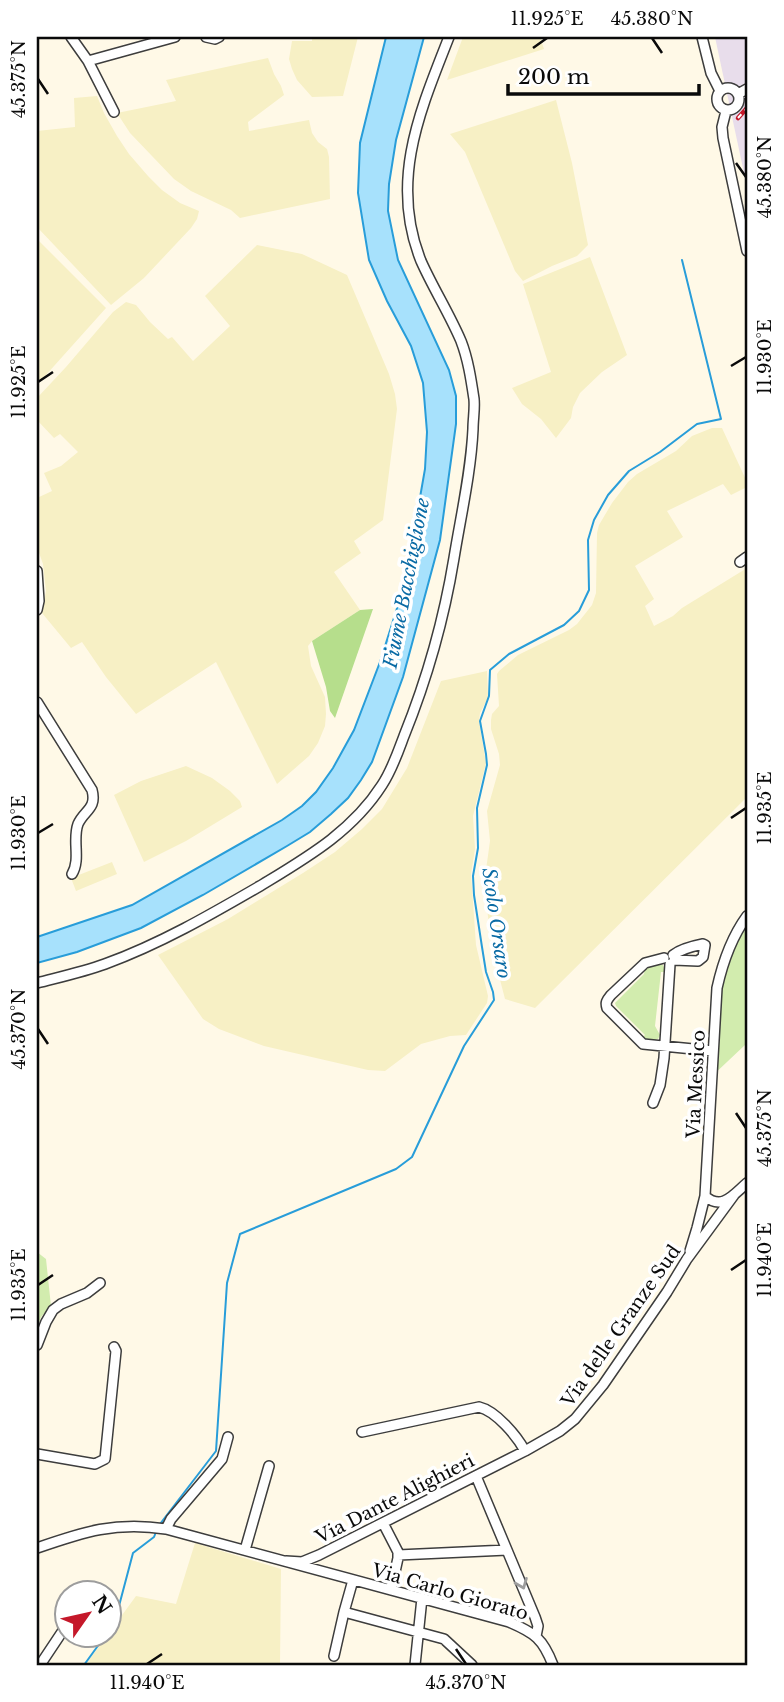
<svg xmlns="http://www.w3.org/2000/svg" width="784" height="1702" font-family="'Libre Baskerville',serif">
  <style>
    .industrial { fill: #e8ddeb }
    .farmland { fill: #f7f0c5 }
    .green { fill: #d2ecae }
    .forest { fill: #b6de8c }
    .water { fill: #a7e1fc; stroke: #289dd9; stroke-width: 2 }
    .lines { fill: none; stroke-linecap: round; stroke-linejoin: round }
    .stream { stroke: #289dd9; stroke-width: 2 }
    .minor-casing { stroke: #3d3d3d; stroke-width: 12 }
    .minor { stroke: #fff; stroke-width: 9 }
    .rail-casing { stroke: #c5182a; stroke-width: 4.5 }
    .rail { stroke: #fff; stroke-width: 2; stroke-dasharray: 5; stroke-linecap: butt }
    .oneway { stroke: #9d9d9d }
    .ticks { fill: none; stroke: #0a0a0a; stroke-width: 2.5 }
    .labels { text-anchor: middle; stroke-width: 7; stroke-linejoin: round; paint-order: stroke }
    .street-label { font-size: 18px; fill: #0a0a0a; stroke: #fff }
    .water-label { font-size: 19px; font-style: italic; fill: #0a6ba5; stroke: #fff }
    .neatline { fill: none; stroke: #0a0a0a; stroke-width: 2.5 }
    .ticks-label { font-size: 18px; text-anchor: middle; fill: #0a0a0a }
  </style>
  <rect width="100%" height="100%" fill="#fff9e7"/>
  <path class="industrial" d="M715 37H747V187L722 70Z"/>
  <path class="farmland" d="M312 37H358L343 96 312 97 297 80 292 69 289 59 292 41H312Z
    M463 37H540L544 49 447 80Z
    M268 58 274 74 281 86 284 95 248 122 249 131 309 120 312 133 318 142 327 149 329 157 330 199 240 218 231 210 191 191 174 179 130 133 117 113 176 101 166 80Z
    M97 96 104 113 117 136 129 154 148 176 162 190 180 203 199 211 197 219 191 228 144 278 111 305 37 227V131L75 127 74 98Z
    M556 100 572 163 588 245 577 256 552 266 523 281 515 271 465 152 450 134Z
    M37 239 106 308 37 385Z
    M257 245 302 254 347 275 389 374 395 394 397 409 383 520 354 541 361 553 334 572 360 610 312 641 308 646 311 666 325 697 326 714 325 726 318 743 309 756 277 784 216 662 136 714 106 677 82 642 71 648 42 613 46 591 43 564 37 547V498L52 491 44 473 61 466 78 452 60 434 54 438 37 420V398L66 367 113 312 126 302 136 305 150 322 168 339 172 337 193 361 230 326 205 296Z
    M590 257 627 355 602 372 580 393 573 407 571 418 556 438 541 419 522 404 512 388 551 372 523 284Z
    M712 428H722L747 482V487L731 495 723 484 667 511 683 537 635 566 654 599 645 606 654 626 673 616 682 608 747 568V797L535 1008 505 999 492 949 484 884 490 841 487 811 500 765 499 754 491 729V720L492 714 499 706 497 674 499 671 518 655 569 630 577 624 592 605 596 593 597 533 599 525 612 503 628 482 637 474 676 451 692 436Z
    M487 671 488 698 480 713 479 721 486 763 473 816 475 849 471 874 476 945 488 996 487 1003 466 1035 450 1036 421 1044 385 1071 368 1070 264 1046 219 1029 203 1019 158 955 228 919 303 873 335 852 362 829 382 809 407 768 441 681Z
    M186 766 212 778 230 791 240 801 242 807 186 841 144 862 114 795 141 781Z
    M112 862 117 874 76 891 71 878Z
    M195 1543 281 1569 280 1665H85L107 1636H108L109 1633 136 1596 176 1604Z"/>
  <path class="green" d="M747 914V1034L745 1036V1045L710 1078 715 988Z
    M657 963 663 965 666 972H661L655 1026 660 1035 658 1039 652 1041 642 1038 645 1035 616 1006 615 1003 644 974 645 968Z
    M37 1252 46 1259 51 1306 41 1317 37 1328Z"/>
  <path class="forest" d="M373 609 335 718 330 711 326 687 312 641 360 610Z"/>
  <path class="water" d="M386 37H424L396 140 389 184 388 211 398 260 449 370 456 396V424L440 540 403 677 372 762 361 780 348 798 331 814 310 832 287 846 203 895 141 928 77 952 37 963V937L132 905 282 820 302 806 316 792 333 768 354 730 380 662 405 583 425 469 427 432 423 383 411 346 387 301 369 260 358 193 360 143Z"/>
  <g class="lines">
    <path class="stream" d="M160 1524 216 1451 227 1283 240 1234 396 1169 412 1157 464 1046 494 1000 493 992 486 972 482 947 474 895 473 876 478 848 477 808 487 765 486 754 480 721 489 696 490 670 509 654 564 625 579 611 589 590 588 540 594 520 608 495 629 471 660 452 697 424 721 419 682 260
      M108 1631 115 1621 133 1553 154 1537 156 1532
      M84 1665 105 1636"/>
    <g class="minor-casing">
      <path id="minor" d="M71 37 88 61 114 112
        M206 37 215 39 219 37
        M702 37 711 73 720 91
        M88 61 175 37
        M717 99a11 11 0 1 1 22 0a11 11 0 1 1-22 0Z
        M738 94 747 89
        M726 111 722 127 723 138 747 251
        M740 562 747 557
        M37 571 39 601 37 610
        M37 702 92 790C97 809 84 810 78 824 72 840 81 859 72 874
        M673 955C681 949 693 946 703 944L705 945 703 957 698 961 674 960
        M664 958 645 963 611 995C607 1000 605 1002 607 1008L643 1044 713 1051
        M37 983C60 977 83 972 105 964 160 944 210 915 260 886 306 858 352 832 382 785 392 770 398 752 404 736 427 679 444 619 454 558 461 515 471 472 473 429 473 419 475 409 474 399 471 379 468 359 461 341 449 313 433 288 421 261 389 181 420 111 449 37
        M653 1103 660 1085 664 1058 670 964
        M705 1196C722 1211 733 1195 747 1183
        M690 1251 697 1228 705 1196 717 988C723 961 731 938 747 916
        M37 1345 46 1322 53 1310 61 1304 87 1293 100 1283
        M362 1432 479 1407C496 1411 517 1436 525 1451
        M37 1454 95 1464 105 1459 116 1351 114 1347
        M476 1476 535 1617 538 1626 536 1636
        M383 1523 398 1552V1558L391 1590
        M166 1529 171 1519 222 1459 228 1437
        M37 1548C83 1532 116 1521 166 1529L509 1622C535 1633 543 1639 553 1665
        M245 1550 269 1466
        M398 1555 507 1550
        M286 1561 302 1562 319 1555 525 1451 560 1431 575 1419 603 1385 667 1292 687 1259 734 1195
        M353 1580 344 1612 444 1639 472 1665
        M334 1656 344 1612
        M40 1665 66 1626
        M415 1665 422 1598"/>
    </g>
    <use href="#minor" class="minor"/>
    <g class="rail-casing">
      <path id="rail" d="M738 118 747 108"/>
    </g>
    <use href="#rail" class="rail"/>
  </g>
  <defs><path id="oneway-chevron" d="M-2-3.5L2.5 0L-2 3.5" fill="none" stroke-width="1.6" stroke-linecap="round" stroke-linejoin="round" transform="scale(1.75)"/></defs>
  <use class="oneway" href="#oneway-chevron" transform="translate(522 1584) rotate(68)"/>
  <path class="ticks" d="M652 38 662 53M533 48 547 38M38 79 48 94M736 163 746 177M731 366 746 357M38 382 53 372M731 818 746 808M38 833 53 824M38 1029 48 1044M736 1113 746 1128M731 1270 746 1260M38 1285 53 1275M456 1649 466 1664M147 1664 162 1654"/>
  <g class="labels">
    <g class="street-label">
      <text transform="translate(696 1084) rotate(-87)" y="6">Via Messico</text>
      <text transform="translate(621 1326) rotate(-55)" y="6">Via delle Granze Sud</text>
      <text transform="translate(395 1499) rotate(-27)" y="6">Via Dante Alighieri</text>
      <text transform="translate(450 1592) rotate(16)" y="6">Via Carlo Giorato</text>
    </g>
    <g class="water-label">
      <text transform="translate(406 583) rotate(-79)" y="7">Fiume Bacchiglione</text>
      <text transform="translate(497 923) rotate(82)" y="7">Scolo Orsaro</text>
    </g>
  </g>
  <rect width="784" height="1702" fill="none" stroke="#ffffff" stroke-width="77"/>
  <g transform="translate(88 1614) rotate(56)"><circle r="33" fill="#ffffff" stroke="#9d9d9d" stroke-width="2"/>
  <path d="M0-5L12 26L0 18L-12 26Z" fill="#c5182a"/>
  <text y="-10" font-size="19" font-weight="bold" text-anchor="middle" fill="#0a0a0a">N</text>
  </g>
  <path d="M508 84v10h191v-10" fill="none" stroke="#0a0a0a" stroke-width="3.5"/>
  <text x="518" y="84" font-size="21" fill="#0a0a0a" stroke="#ffffff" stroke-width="5" paint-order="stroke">200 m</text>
  <rect x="38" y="38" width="708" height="1626" class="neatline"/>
  <g class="ticks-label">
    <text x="547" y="25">11.925°E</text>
    <text x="652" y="25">45.380°N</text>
    <text transform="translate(19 79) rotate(-90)" y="6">45.375°N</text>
    <text transform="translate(765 177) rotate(-90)" y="6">45.380°N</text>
    <text transform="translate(765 357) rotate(-90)" y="6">11.930°E</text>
    <text transform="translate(19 382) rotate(-90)" y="6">11.925°E</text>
    <text transform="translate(765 808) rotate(-90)" y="6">11.935°E</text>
    <text transform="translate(19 833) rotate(-90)" y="6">11.930°E</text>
    <text transform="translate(19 1029) rotate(-90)" y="6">45.370°N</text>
    <text transform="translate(765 1128) rotate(-90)" y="6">45.375°N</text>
    <text transform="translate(765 1260) rotate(-90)" y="6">11.940°E</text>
    <text transform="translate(19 1285) rotate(-90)" y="6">11.935°E</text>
    <text x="147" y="1689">11.940°E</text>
    <text x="466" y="1689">45.370°N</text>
  </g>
</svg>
